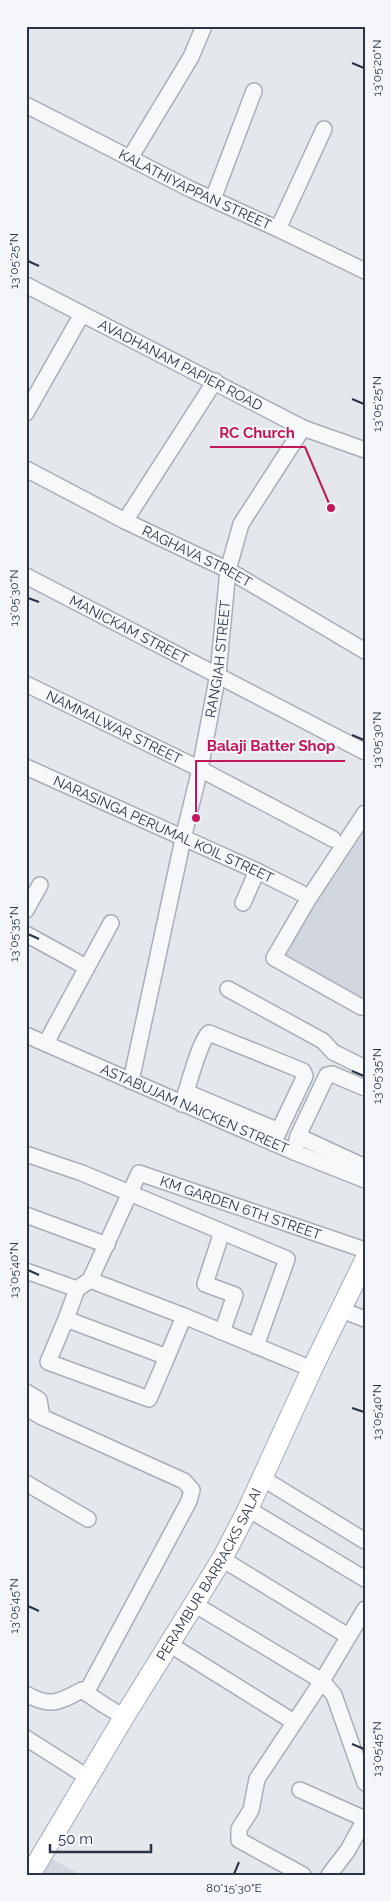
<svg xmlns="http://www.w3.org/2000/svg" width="391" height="1901" font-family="Raleway,sans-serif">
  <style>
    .built { fill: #d2d6de }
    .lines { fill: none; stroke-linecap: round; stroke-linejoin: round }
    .minor-casing { stroke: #a9aeb7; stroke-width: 18 }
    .major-casing { stroke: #a3abb8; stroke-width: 22 }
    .minor { stroke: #f7f8fa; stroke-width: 15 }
    .major { stroke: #fff; stroke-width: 20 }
    .ticks { fill: none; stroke: #2b3445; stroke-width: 2 }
    .labels { text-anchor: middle; stroke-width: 4; stroke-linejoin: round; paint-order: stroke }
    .street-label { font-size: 14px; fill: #2b3445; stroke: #f4f6f9 }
    .leader { fill: none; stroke: #c2185b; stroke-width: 2 }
    .callout-dot { fill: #c2185b; stroke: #f4f6f9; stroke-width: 2 }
    .callout-label { font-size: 15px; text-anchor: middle; font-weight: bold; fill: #c2185b; stroke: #f4f6f9; stroke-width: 4; stroke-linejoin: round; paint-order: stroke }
    .neatline { fill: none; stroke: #2b3445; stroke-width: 2 }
    .ticks-label { font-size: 12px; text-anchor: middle; fill: #2b3445 }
  </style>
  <rect width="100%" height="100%" fill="#e4e7ec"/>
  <path class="built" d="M365 813V1008L276 954Z
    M52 1859 81 1875H42Z"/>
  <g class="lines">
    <g class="minor-casing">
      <g id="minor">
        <path id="s1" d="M26 105 190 189 278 229 365 271"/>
        <path d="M130 158 191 57 204 26"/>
        <path d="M213 199 254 91"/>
        <path d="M278 229 324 129"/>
        <path id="s2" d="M26 285 303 428 365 450"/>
        <path d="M26 413 82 314"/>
        <path id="s3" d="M26 469 125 521 228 570 365 651"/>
        <path d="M125 521 215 381"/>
        <path id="s4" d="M26 576 365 752"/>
        <path id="s5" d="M26 684 200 769 333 839"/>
        <path id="s6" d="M26 767 257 871 301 893"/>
        <path d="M243 903 257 871"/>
        <path d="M26 910 40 885"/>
        <path d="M26 934 86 967"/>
        <path d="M228 989 323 1041 333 1052 365 1068"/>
        <path d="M361 1007 274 958 309 898 365 813"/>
        <path id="s7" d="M26 1035 294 1152 365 1180"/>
        <path d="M46 1043 111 923"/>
        <path id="s8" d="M131 1081 183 839 200 769 218 674 228 570 241 524 303 428"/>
        <path d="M186 1092 279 1131"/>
        <path d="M182 1104C188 1088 199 1042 209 1033L303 1071 305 1076 273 1143"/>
        <path d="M298 1136 365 1167"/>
        <path d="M294 1152 298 1136 327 1075 332 1074 365 1088"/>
        <path d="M26 1154 82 1173 287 1259 256 1346"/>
        <path d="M26 1215 107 1245"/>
        <path d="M222 1232 205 1284 235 1295 222 1332"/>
        <path d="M26 1271 77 1289"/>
        <path d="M90 1280 184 1316 312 1369"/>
        <path id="s9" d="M77 1289 90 1280 139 1173 365 1250"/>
        <path d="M77 1289 66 1319 167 1357 184 1316"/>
        <path d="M341 1310 365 1319"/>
        <path d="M66 1319 48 1362 149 1399 167 1357"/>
        <path d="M26 1392 39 1400 42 1417"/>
        <path d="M26 1408 42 1417 184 1481 192 1490 189 1501 86 1693"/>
        <path d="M262 1478 365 1541"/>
        <path d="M26 1483 88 1519"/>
        <path d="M248 1509 365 1579"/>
        <path d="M222 1559 348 1636"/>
        <path d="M194 1604 322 1681 334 1695 365 1783"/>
        <path d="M169 1644 294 1722"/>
        <path d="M26 1694C51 1708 59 1702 82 1690L104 1705 124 1717"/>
        <path d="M26 1738 89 1778"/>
        <path d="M300 1790 365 1819"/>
        <path d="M303 1875 239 1840V1829L251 1810 257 1779 322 1681 365 1609"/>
        <path d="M329 1875 348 1850 365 1819"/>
      </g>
    </g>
    <g class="major-casing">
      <g id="major">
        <path id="s10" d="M30 1875 124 1717 222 1559 248 1509 312 1369 365 1260"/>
      </g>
    </g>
    <use href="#minor" class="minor"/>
    <use href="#major" class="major"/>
  </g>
  <path class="ticks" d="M352 63 364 68M28 261 39 266M352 399 364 404M28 598 39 602M352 735 364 740M28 934 39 939M352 1071 364 1076M28 1270 39 1275M352 1408 364 1412M28 1606 39 1611M352 1744 364 1749M234 1874 239 1862"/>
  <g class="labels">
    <g class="street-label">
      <text dy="5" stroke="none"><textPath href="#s1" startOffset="189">KALATHIYAPPAN STREET</textPath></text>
      <text dy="5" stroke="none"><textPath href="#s2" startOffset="174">AVADHANAM PAPIER ROAD</textPath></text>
      <text dy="5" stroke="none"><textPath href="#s3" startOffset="192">RAGHAVA STREET</textPath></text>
      <text dy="5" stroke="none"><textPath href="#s4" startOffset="116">MANICKAM STREET</textPath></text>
      <text dy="5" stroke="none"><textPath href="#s8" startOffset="431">RANGIAH STREET</textPath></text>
      <text dy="5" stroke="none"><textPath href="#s5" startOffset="98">NAMMALWAR STREET</textPath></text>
      <text dy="5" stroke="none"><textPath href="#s6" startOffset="151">NARASINGA PERUMAL KOIL STREET</textPath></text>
      <text dy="5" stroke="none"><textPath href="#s7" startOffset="184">ASTABUJAM NAICKEN STREET</textPath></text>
      <text dy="5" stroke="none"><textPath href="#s9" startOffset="241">KM GARDEN 6TH STREET</textPath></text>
      <text dy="5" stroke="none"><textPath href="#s10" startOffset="350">PERAMBUR BARRACKS SALAI</textPath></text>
    </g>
  </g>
  <path class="leader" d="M331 508L305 447H210M196 818L196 761H345"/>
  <g class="callout-dot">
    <circle cx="331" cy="508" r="5"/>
    <circle cx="196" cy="818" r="5"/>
  </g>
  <g class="callout-label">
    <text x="257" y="438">RC Church</text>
    <text x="271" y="751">Balaji Batter Shop</text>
  </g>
  <rect width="391" height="1901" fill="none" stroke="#f4f6f9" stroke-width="55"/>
  <path d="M50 1844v8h101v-8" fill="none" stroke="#2b3445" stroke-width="2.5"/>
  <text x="58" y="1844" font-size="15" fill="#2b3445" stroke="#f4f6f9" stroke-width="4" paint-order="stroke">50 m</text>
  <rect x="28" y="28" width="336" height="1846" class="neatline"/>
  <g class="ticks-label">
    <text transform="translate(377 68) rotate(-90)" y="4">13°05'20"N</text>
    <text transform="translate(14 261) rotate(-90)" y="4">13°05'25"N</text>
    <text transform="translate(377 404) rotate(-90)" y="4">13°05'25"N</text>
    <text transform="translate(14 598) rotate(-90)" y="4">13°05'30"N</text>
    <text transform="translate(377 740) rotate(-90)" y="4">13°05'30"N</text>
    <text transform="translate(14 934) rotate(-90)" y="4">13°05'35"N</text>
    <text transform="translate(377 1076) rotate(-90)" y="4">13°05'35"N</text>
    <text transform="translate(14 1270) rotate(-90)" y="4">13°05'40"N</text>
    <text transform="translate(377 1412) rotate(-90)" y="4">13°05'40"N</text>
    <text transform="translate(14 1606) rotate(-90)" y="4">13°05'45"N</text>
    <text transform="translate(377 1749) rotate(-90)" y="4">13°05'45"N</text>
    <text x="234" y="1892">80°15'30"E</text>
  </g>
</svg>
